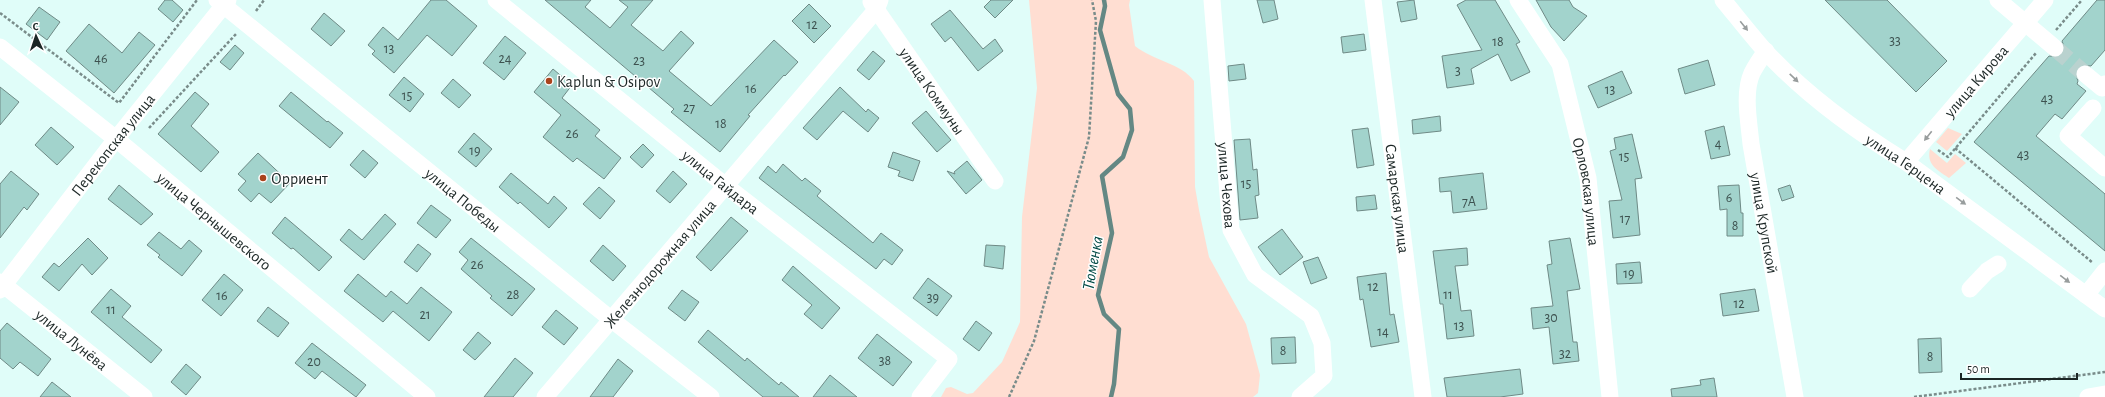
<svg xmlns="http://www.w3.org/2000/svg" width="2105" height="397" font-family="'Alegreya Sans',sans-serif">
  <style>
    .green { fill: #ffded2 }
    .lines { fill: none; stroke-linecap: round; stroke-linejoin: round }
    .stream { stroke: #648884; stroke-width: 4.5 }
    .building { fill: #a2d3cc; stroke: #6f8a86 }
    .minor-tunnel { stroke: #b9d2cf; stroke-width: 17; stroke-dasharray: 17 8; stroke-linecap: butt }
    .path { stroke: #798c8a; stroke-width: 2.5; stroke-dasharray: 3 2; stroke-linecap: butt }
    .minor { stroke: #fff; stroke-width: 17 }
    .oneway { fill: #989d9d }
    .poi-dot { fill: #aa431c; stroke: #fff; stroke-width: 1.5 }
    .labels { text-anchor: middle; stroke-width: 3; stroke-linejoin: round; paint-order: stroke }
    .number-label { font-size: 14px; fill: #3d514f }
    .poi-label { font-size: 16px; fill: #1b2625; stroke: #fff; text-anchor: start }
    .street-label { font-size: 16px; fill: #1b2625; stroke: #fff }
    .water-label { font-size: 17px; font-style: italic; fill: #004944; stroke: #fff }
  </style>
  <rect width="100%" height="100%" fill="#e0fdf9"/>
  <path class="green" d="M1029 0H1130L1129 5 1135 46C1154 61 1181 63 1194 81L1195 187 1199 210 1209 257 1246 324 1260 375 1258 393 1253 397H941L946 388 951 387 967 394 973 393 1002 362 1020 322 1022 217 1037 88Z
    M1948 128 1962 134 1947 151 1936 142Z
    M1930 149 1947 163 1955 154 1966 163 1949 178C1938 170 1926 165 1930 149Z"/>
  <g class="lines">
    <path class="stream" d="M1104 0 1105 6 1100 30 1118 94 1130 109 1132 130 1123 157 1102 176 1112 233 1098 295 1104 314 1119 329 1114 384 1111 397"/>
  </g>
  <path class="building" d="M165 0H172L183 10 173 22 158 9Z
    M431 0H446L477 26 452 56 427 35 394 73 372 54 375 51 368 45 383 27 398 40Z
    M545 0H591L585 7 610 28 628 7 619 0H653L631 25 663 51 681 31 694 43 669 71 711 106 774 40 798 62 785 76 784 75 748 115 750 116 720 152 671 112 674 109Z
    M991 0H1013L995 18 984 7Z
    M1257 0H1274L1278 19 1263 23Z
    M1414 0 1417 19 1401 22 1397 2Z
    M1466 0H1495L1520 42 1516 44 1530 72 1511 81 1498 54 1471 69 1474 84 1447 88 1442 56 1482 50 1457 5Z
    M1536 0H1569L1573 7 1587 16 1564 41 1551 27Z
    M1825 0H1887L1947 61 1916 92Z
    M2097 0H2105V50L2091 66 2082 65 2077 68 2075 73 2078 81 2077 84 2086 91 2062 119 2055 114 2036 136 2105 194V251L1974 142 2049 56 2058 57 2062 55 2065 49 2062 41Z
    M809 4 831 26 814 43 792 21Z
    M39 7 60 22 47 40 26 24Z
    M950 10 983 49 995 39 1003 51 978 71 951 37 945 42 931 24Z
    M324 13 345 31 331 46 311 29Z
    M89 24 122 53 139 32 155 45 114 93 66 51Z
    M1364 34 1366 50 1343 53 1341 37Z
    M505 36 526 53 504 80 483 63Z
    M235 45 244 53 230 70 220 62Z
    M873 51 885 61 869 80 857 70Z
    M1708 60 1715 85 1685 94 1678 69Z
    M1244 64 1246 79 1229 81 1228 66Z
    M553 69 572 85 562 98 600 130 595 136 621 158 604 179 577 158 573 162 543 137 561 115 534 92Z
    M1622 71 1632 93 1598 108 1588 86Z
    M404 77 424 94 410 112 389 95Z
    M453 79 471 95 459 108 441 93Z
    M0 87 19 102 0 125Z
    M840 87 866 112 868 109 879 118 868 132 843 111 817 140 803 128Z
    M195 92 209 104 191 126 219 152 201 172 158 134Z
    M291 92 327 122 328 121 343 133 330 148 279 106Z
    M926 111 951 140 937 152 912 123Z
    M1440 116 1441 131 1413 134 1412 120Z
    M1724 126 1730 155 1711 159 1705 131Z
    M51 127 74 147 57 165 35 145Z
    M1368 128 1374 165 1357 168 1352 130Z
    M474 133 492 149 476 167 458 152Z
    M1632 134 1642 178 1635 179 1640 235 1613 238 1609 201 1622 200 1610 151 1616 149 1614 138Z
    M1250 139 1253 170 1257 169 1259 195 1255 196 1258 218 1240 220 1234 140Z
    M643 144 654 155 642 168 630 157Z
    M363 150 378 163 365 178 350 165Z
    M893 152 920 161 913 181 898 176 900 171 888 167Z
    M258 153 290 183 271 203 259 193 251 202 238 190 246 181 238 174Z
    M967 161 982 180 966 194 947 171 955 174 954 172Z
    M783 164 802 181 805 178 821 191 817 196 873 243 881 233 903 250 892 265 884 259 876 269 759 178 768 166 776 173Z
    M11 171 39 194 27 210 24 207 0 238V184Z
    M673 171 687 184 670 203 656 191Z
    M511 173 548 204 554 196 567 208 549 228 520 202 518 204 499 187Z
    M1483 173 1487 209 1453 213 1451 191 1440 192 1439 178Z
    M119 185 153 214 141 225 108 199Z
    M1739 185 1741 213H1743V236H1727V209L1720 210 1718 186Z
    M1790 185 1794 197 1782 201 1778 189Z
    M599 187 615 201 600 219 583 204Z
    M1375 195 1377 209 1357 211 1356 197Z
    M431 205 451 220 436 238 417 223Z
    M385 214 396 224 364 260 340 240 349 229 362 240Z
    M285 217 332 257 319 271 293 248 291 249 272 233Z
    M731 217 748 231 711 271 696 257Z
    M1282 229 1303 257 1280 275 1258 247Z
    M159 232 181 249 189 240 202 251 182 276 158 257 160 255 147 245Z
    M88 238 108 258 92 275 82 264 59 291 42 277 54 263 59 267Z
    M471 238 535 289 512 316 490 298 492 296 461 269 468 260 459 252Z
    M1570 238 1580 289 1567 291 1573 342H1577L1579 361 1553 364 1549 327 1533 329 1531 308 1553 306 1547 265 1552 264 1549 241Z
    M418 244 431 254 417 272 404 262Z
    M603 245 626 266 613 281 590 261Z
    M986 245 1005 246 1003 269 984 266Z
    M1467 248 1468 265 1455 266 1461 311 1471 310 1474 336 1447 339 1443 304H1440L1433 251Z
    M1318 257 1327 278 1311 284 1303 262Z
    M1640 262 1642 283 1617 284 1616 264Z
    M793 266 840 308 822 329 804 314 812 305 782 280Z
    M1386 273 1390 315 1394 314 1399 342 1371 347 1363 299 1360 300 1357 277Z
    M224 274 243 290 221 316 202 300Z
    M358 274 386 297 391 291 407 304 421 287 452 312 429 341 393 311 383 322 344 291Z
    M928 278 952 296 937 316 913 298Z
    M111 289 131 306 122 317 162 350 151 363 91 312Z
    M1755 289 1759 311 1723 316 1720 294Z
    M682 290 699 302 685 321 668 308Z
    M268 307 289 323 278 337 257 321Z
    M556 310 578 328 564 345 542 327Z
    M976 321 992 333 979 351 963 339Z
    M7 323 51 359 38 376 20 362 13 369 0 358V331Z
    M708 330 745 361 747 358 779 385 781 382 799 397H763L698 342Z
    M478 332 491 343 475 360 463 350Z
    M877 334 912 362 893 386 858 358Z
    M1295 337 1296 363 1272 364 1271 338Z
    M1941 338 1942 372 1919 373 1918 339Z
    M312 343 366 385 356 397 322 371 315 379 295 363Z
    M515 358 533 373 513 397H484Z
    M618 359 633 371 613 397H590Z
    M186 364 201 377 186 395 171 382Z
    M1520 369 1523 394 1500 397H1447L1444 378Z
    M830 375 857 397H813Z
    M1714 378 1717 397H1672L1671 389 1701 385 1700 380Z
    M52 382 71 397H40Z"/>
  <g class="lines">
    <path class="minor-tunnel" d="M2055 48 2085 74"/>
    <path class="path" d="M256 11 264 0
      M0 13 119 103 197 0
      M2056 30 2082 0
      M149 128 236 34
      M1955 148 2093 263
      M1938 150 1948 157 2036 53
      M1009 397 1034 341 1089 137 1096 21 1092 0
      M1914 397 2105 372"/>
    <g class="minor">
      <path id="s1" d="M217 0 612 320 711 397"/>
      <path id="s2" d="M496 0 726 186 949 359 920 397"/>
      <path id="s3" d="M1212 0 1231 230 1255 275 1311 316 1322 343 1324 376 1300 397"/>
      <path id="s4" d="M1373 0 1423 397"/>
      <path id="s5" d="M1518 0 1560 64 1588 178 1610 397"/>
      <path id="s6" d="M1723 0C1737 17 1751 35 1766 52 1805 94 1857 132 1906 162L2105 309"/>
      <path d="M1998 0 2055 48"/>
      <path id="s7" d="M871 2 995 181"/>
      <path id="s8" d="M0 47 116 139 427 397"/>
      <path id="s9" d="M1766 51C1761 58 1756 65 1752 73 1743 93 1749 122 1751 144L1795 397"/>
      <path d="M2085 74 2102 88 2105 84"/>
      <path d="M2093 108 2068 136 2105 168"/>
      <path id="s10" d="M1906 162 2045 0"/>
      <path id="s11" d="M0 282 144 397"/>
      <path d="M1970 289 1987 271 1998 264"/>
      <path id="s12" d="M0 290 116 139 228 0"/>
      <path d="M2086 295 2105 271"/>
      <path id="s13" d="M545 397 876 10 880 0"/>
      <path d="M2088 397 2105 394"/>
    </g>
  </g>
  <defs><path id="oneway-solid" d="M-6-.8H1V-3.2L6.5 0L1 3.2V.8H-6Z"/></defs>
  <g class="oneway">
    <use href="#oneway-solid" transform="translate(1744 26) rotate(51)"/>
    <use href="#oneway-solid" transform="translate(1794 78) rotate(44)"/>
    <use href="#oneway-solid" transform="translate(1928 136) rotate(128)"/>
    <use href="#oneway-solid" transform="translate(1961 201) rotate(36)"/>
    <use href="#oneway-solid" transform="translate(2065 279) rotate(37)"/>
  </g>
  <g class="poi-dot">
    <circle cx="549" cy="81" r="4"/>
    <circle cx="263" cy="178" r="4"/>
  </g>
  <g class="labels">
    <g class="number-label">
      <text x="812" y="29">12</text>
      <text x="1895" y="45">33</text>
      <text x="1498" y="46">18</text>
      <text x="389" y="53">13</text>
      <text x="101" y="63">46</text>
      <text x="505" y="63">24</text>
      <text x="639" y="65">23</text>
      <text x="1458" y="75">3</text>
      <text x="751" y="93">16</text>
      <text x="1610" y="94">13</text>
      <text x="407" y="100">15</text>
      <text x="2047" y="103">43</text>
      <text x="689" y="112">27</text>
      <text x="721" y="128">18</text>
      <text x="572" y="138">26</text>
      <text x="1718" y="148">4</text>
      <text x="475" y="155">19</text>
      <text x="2023" y="159">43</text>
      <text x="1624" y="161">15</text>
      <text x="1246" y="188">15</text>
      <text x="1729" y="202">6</text>
      <text x="1469" y="206">7А</text>
      <text x="1625" y="223">17</text>
      <text x="1735" y="230">8</text>
      <text x="477" y="269">26</text>
      <text x="1629" y="278">19</text>
      <text x="1373" y="291">12</text>
      <text x="513" y="299">28</text>
      <text x="1448" y="299">11</text>
      <text x="222" y="300">16</text>
      <text x="933" y="302">39</text>
      <text x="1739" y="308">12</text>
      <text x="111" y="314">11</text>
      <text x="425" y="319">21</text>
      <text x="1551" y="322">30</text>
      <text x="1459" y="330">13</text>
      <text x="1383" y="336">14</text>
      <text x="1283" y="355">8</text>
      <text x="1565" y="358">32</text>
      <text x="1930" y="361">8</text>
      <text x="885" y="365">38</text>
      <text x="314" y="366">20</text>
    </g>
    <g class="poi-label">
      <text x="557" y="87">Kaplun &amp; Osipov</text>
      <text x="271" y="184">Орриент</text>
    </g>
    <g class="street-label">
      <text dy="6" stroke="none"><textPath href="#s10" startOffset="107">улица Кирова</textPath></text>
      <text dy="6" stroke="none"><textPath href="#s7" startOffset="108">улица Коммуны</textPath></text>
      <text dy="6" stroke="none"><textPath href="#s12" startOffset="184">Перекопская улица</textPath></text>
      <text dy="6" stroke="none"><textPath href="#s6" startOffset="247">улица Герцена</textPath></text>
      <text dy="6" stroke="none"><textPath href="#s2" startOffset="289">улица Гайдара</textPath></text>
      <text dy="6" stroke="none"><textPath href="#s3" startOffset="186">улица Чехова</textPath></text>
      <text dy="6" stroke="none"><textPath href="#s5" startOffset="207">Орловская улица</textPath></text>
      <text dy="6" stroke="none"><textPath href="#s4" startOffset="200">Самарская улица</textPath></text>
      <text dy="6" stroke="none"><textPath href="#s1" startOffset="317">улица Победы</textPath></text>
      <text dy="6" stroke="none"><textPath href="#s8" startOffset="276">улица Чернышевского</textPath></text>
      <text dy="6" stroke="none"><textPath href="#s9" startOffset="178">улица Крупской</textPath></text>
      <text dy="6" stroke="none"><textPath href="#s13" startOffset="176">Железнодорожная улица</textPath></text>
      <text dy="6" stroke="none"><textPath href="#s11" startOffset="92">улица Лунёва</textPath></text>
    </g>
    <g class="water-label">
      <text transform="translate(1092 263) rotate(-80)" y="6">Тюменка</text>
    </g>
  </g>
  <g transform="translate(36 36) rotate(357)" stroke="#ffffff" stroke-width="3" paint-order="stroke">
  <path d="M0-3L7 15L0 10L-7 15Z" fill="#1b2625"/>
  <text y="-6" font-size="11" font-weight="bold" text-anchor="middle" fill="#1b2625">С</text>
  </g>
  <path d="M1961 373v6h116v-6" fill="none" stroke="#1b2625" stroke-width="2"/>
  <text x="1967" y="373" font-size="12" fill="#1b2625" stroke="#ffffff" stroke-width="3" paint-order="stroke">50 m</text>
</svg>
